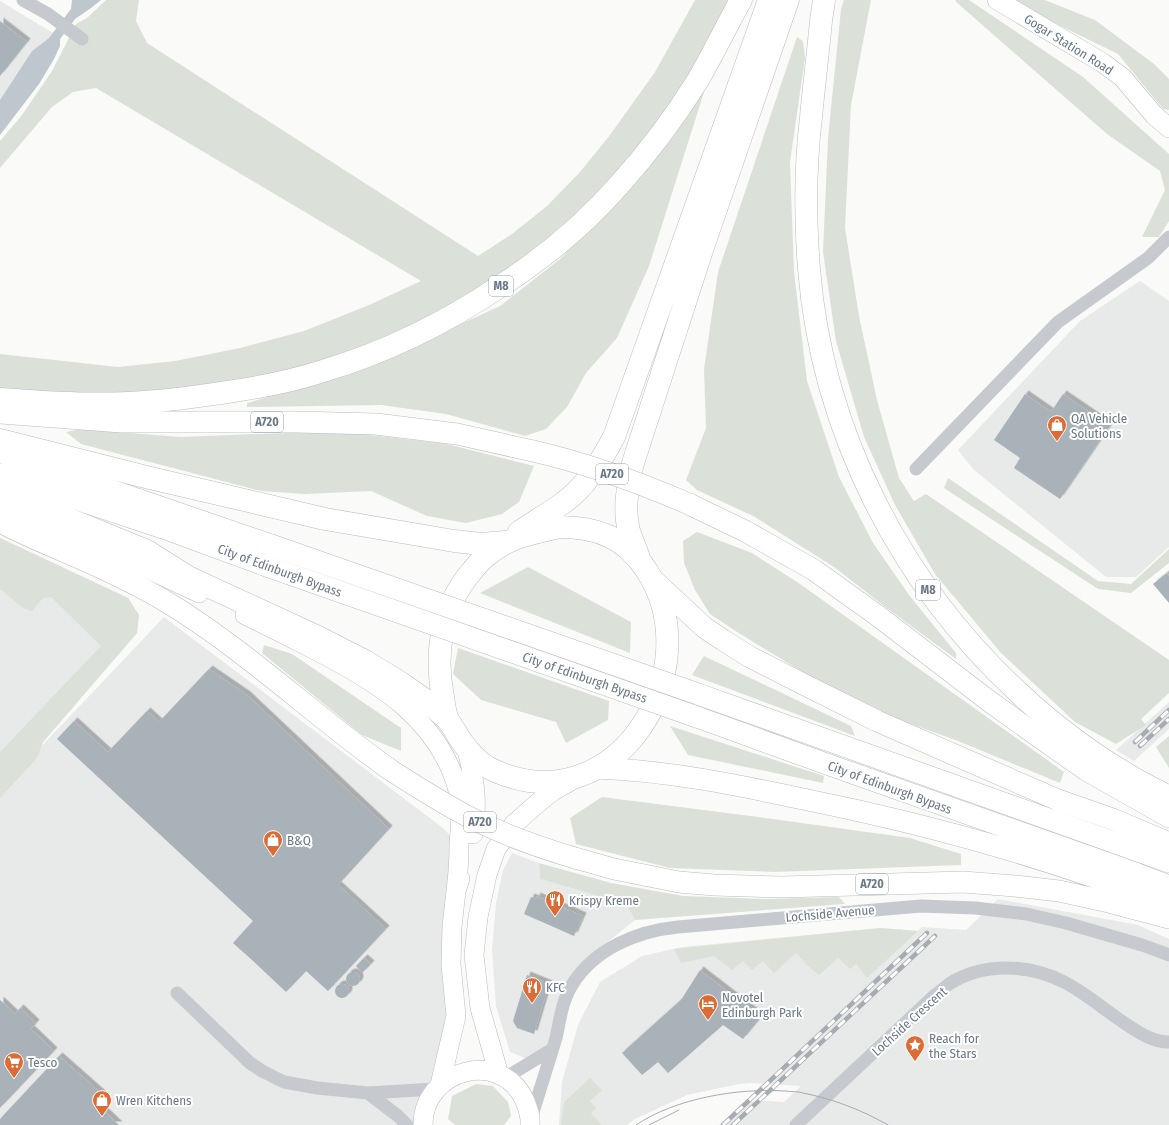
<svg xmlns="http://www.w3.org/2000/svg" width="1169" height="1125" font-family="'Fira Sans Condensed',sans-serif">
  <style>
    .built { fill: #e8e9e9 }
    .green { fill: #dbe1d9 }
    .water { fill: #bec7cd }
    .building { fill: #aab2b9; filter: url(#shadow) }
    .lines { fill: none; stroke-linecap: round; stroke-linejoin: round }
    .secondary-casing { stroke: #b8bdc2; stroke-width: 20 }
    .primary-casing { stroke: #b9bdc1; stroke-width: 22 }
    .highway-casing { stroke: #b9bcbf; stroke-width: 23 }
    .street { stroke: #c6c9cd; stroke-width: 13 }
    .secondary { stroke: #fff; stroke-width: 19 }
    .primary { stroke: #fff; stroke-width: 21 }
    .highway { stroke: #fff; stroke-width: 22 }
    .tram { stroke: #a7acb2; stroke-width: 1 }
    .rail-casing { stroke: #a7acb2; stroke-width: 4.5 }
    .rail { stroke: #fff; stroke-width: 3; stroke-dasharray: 9; stroke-linecap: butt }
    .primary-bridge-casing { stroke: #b9bdc1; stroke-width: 22; stroke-linecap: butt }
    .primary-bridge { stroke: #fff; stroke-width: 21 }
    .labels { text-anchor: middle; stroke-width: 4; stroke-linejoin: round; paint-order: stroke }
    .shield { fill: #fff; stroke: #97a0ac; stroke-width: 1 }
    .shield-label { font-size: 12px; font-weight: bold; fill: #6a7888 }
    .street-label { font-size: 13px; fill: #6a7888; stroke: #fff }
    .poi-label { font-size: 13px; fill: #6a7888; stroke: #fff; text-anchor: start }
  </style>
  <defs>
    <filter id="shadow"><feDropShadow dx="3.5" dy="-3.5" stdDeviation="0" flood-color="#0004"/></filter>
  </defs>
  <rect width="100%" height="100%" fill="#fafaf8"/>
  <path class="built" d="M0 1 53 33 49 38 32 51 0 100Z
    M1140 281 1169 301V547L1136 577H1106L974 470 958 450 1080 321Z
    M0 538 128 598 139 615 137 633 43 742 0 788Z
    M164 617 443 828 459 845 455 993 423 1125H0V790Z
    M1169 702V729L1134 761 1116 750Z
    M512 853 539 863 540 879 626 904 635 920 584 961 549 1045 527 1059 510 1052 496 1006 492 950 496 903 503 870Z
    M998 899 1138 925 1169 939V1125H719L743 1102 767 1101 784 1102 801 1086 751 1083 739 1084 687 1095 635 1119 627 1125H559L562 1082 578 1025 600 982 642 956 682 947 880 928 918 931 922 927 966 930Z"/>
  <path class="green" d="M106 0H139L136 21 147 43 478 256 512 234 547 206 580 172 610 135 655 72 695 0H741L619 186 459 313 244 390 0 399V354L118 367 175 361 240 348 304 331 369 305 421 281 96 88 73 92 52 107 0 168V141L22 115 52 71 76 24 87 18Z
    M844 0H871L851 105 845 228 859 316 877 400 899 478 914 501 926 494 1169 660V693L1141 719 1146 725 1116 744 1075 722 1001 653 935 574 895 505 864 437 836 341 823 252 828 138 841 9Z
    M956 0H969L1083 77 1169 154V221L1159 237H1142L1165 190 1160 171 1107 134 955 1Z
    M1016 0H1045L1095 20 1154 64 1169 79V110L1163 109 1118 54 1040 16Z
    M797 37 803 41 805 58 790 162 794 272 807 381 839 477 873 543 909 595 956 653V659L888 609 834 567 755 517 697 490 686 480 706 428 704 369 718 272Z
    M703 87 704 92 649 266 617 338 586 373 567 407 546 429 525 436 446 414 381 405 247 407V403L358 371 500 306 560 259 624 193 674 135Z
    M81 429 180 437 337 431 447 444 534 466 519 502 502 514 466 523 427 516 371 491 305 494 261 491 81 444 66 432Z
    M948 478 1098 581 1131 584 1169 549V563L1131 593 1098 589 944 488Z
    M697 532 752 553 800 584 1064 772 1060 783 958 741 889 716 819 682 737 632 710 614 695 590 684 563 683 541Z
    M0 538 128 598 139 615 137 633 43 742 37 758 0 798V752L101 646 51 597 43 598 32 611 23 608 0 589Z
    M528 567 631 622 630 653 480 593Z
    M264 645 292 654 401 728V751L362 735 262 653Z
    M458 648 609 701 608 720 566 743 556 722 481 700 453 674Z
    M704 656 851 726 855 736 692 675Z
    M670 726 824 776 823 783 688 755Z
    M1169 736V768L1156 747Z
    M602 797 773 819 910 838 961 854V865L774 872 670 868 576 844 570 818Z
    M539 863 611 883 683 896 766 899 839 897 845 904 635 920 626 904 540 879Z
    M880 928 918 931 867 978 856 964 850 969 838 958 819 975 808 966 796 953 774 973 763 961 752 970 743 961 732 970 714 956 681 963 674 949Z
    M590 1078 602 1090 590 1101 596 1108 591 1113 602 1125H561L564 1102Z
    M476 1084 493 1086 508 1102 511 1116 504 1125H455L448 1119 452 1096Z"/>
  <path class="water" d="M72 0H101L91 8 75 19 60 39V46L54 59 39 84 0 135V100L32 51 49 38 71 9Z"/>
  <path class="building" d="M0 21 27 42 0 76Z
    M1025 394 1051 412 1063 394 1110 426 1060 499 1014 468 1020 458 994 440Z
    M1167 573 1169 576V603L1153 584Z
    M209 669 247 695 389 829 338 885 386 929 328 991 306 971 286 992 252 960 233 943 253 921 57 739 74 721 108 752 147 711 159 722Z
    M537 896 583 916 574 936 524 914 531 897 536 899Z
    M364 958 371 964 362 973 356 966Z
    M700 970 761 1017 743 1039 723 1025 668 1073 658 1062 642 1075 622 1053 681 1000Z
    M346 979a7 7 0 1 1 14 0a7 7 0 1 1-14 0Z
    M527 975 549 984 534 1034 517 1028 513 1021Z
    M335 991a7 7 0 1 1 14 0a7 7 0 1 1-14 0Z
    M0 1000 15 1014 20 1008 36 1023 31 1029 54 1051 0 1108Z
    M59 1056 102 1094V1109L119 1125H0V1119Z"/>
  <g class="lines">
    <g class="secondary-casing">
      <path id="secondary" d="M997 0 1103 63 1123 78 1154 115 1169 128
        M107 550 199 593
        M245 615C268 626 290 637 313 649 376 681 441 719 459 794 463 810 460 828 459 845 459 861 458 875 456 891
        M467 750C475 782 478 801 473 834
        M499 1075 480 1008 474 955 478 917 487 875 496 849 514 824 539 802 553 791 576 778
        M440 1085 456 1016 451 964 452 927 456 891 460 879
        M423 1125C423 1069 502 1048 525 1101 528 1109 531 1117 530 1125"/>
    </g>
    <g class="primary-casing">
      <path id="primary" d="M0 413 122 422H297L376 424 457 434 533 451
        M0 452 271 545
        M0 474 163 528 264 565
        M689 504 745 531 814 570 878 616 989 701 1042 739 1086 770 1169 817
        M0 522C38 542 78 556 116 575 146 589 175 606 202 625 268 670 326 725 392 771
        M651 578 705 628 723 640 750 657 805 685 877 721 1058 800 1115 820 1169 843
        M698 694 1169 862
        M697 717 835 767 1135 873 1169 886
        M597 768C669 771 733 784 803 799 927 824 1051 858 1169 905
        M575 858 614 869 679 882 714 885 782 887 963 882 1015 886 1059 891 1109 902 1169 918"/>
    </g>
    <g class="highway-casing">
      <path id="highway" d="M824 0 821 21C818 53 814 85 811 117 805 167 805 218 809 269 822 430 900 583 1018 692 1050 722 1088 751 1125 773 1139 782 1154 789 1169 797
        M0 399C52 403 106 406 158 401 180 399 200 396 221 393 256 388 290 382 323 371 387 352 447 322 502 285 545 257 585 224 619 185 648 153 675 117 698 80 713 54 726 27 741 0
        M0 440 146 477 325 519 454 541 481 544 505 542
        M0 491 147 551 188 577 318 637 365 661 401 683 425 700 447 719
        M0 511 112 552
        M559 527C597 527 625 537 647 571 711 672 614 826 493 770 478 763 467 750 458 736 455 730 451 725 448 720 445 713 444 704 443 697 434 652 442 606 472 571 476 566 480 561 485 557 508 537 530 534 559 527Z
        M519 532C534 522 549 513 563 503 586 487 601 461 614 437L769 0
        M639 558C636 549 632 540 629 531 623 508 628 486 633 463L703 247 788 0"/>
    </g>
    <path class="street" d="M23 0 48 14 82 39
      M916 469 1058 322 1148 258 1169 237
      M177 993 250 1063 262 1071 284 1082 317 1088 368 1093 435 1089
      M505 1078 551 1050
      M368 1093 398 1116 407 1125
      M531 1119C539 1092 548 1065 556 1038 560 1020 562 1001 572 985 594 949 637 931 678 927L921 906 975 908 1026 914 1066 923 1142 945 1169 955
      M796 1125 935 995C940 992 944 988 949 984 983 962 1029 964 1064 982 1084 992 1101 1007 1120 1020 1134 1029 1150 1042 1169 1042"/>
    <use href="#secondary" class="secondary"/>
    <use href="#primary" class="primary"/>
    <use href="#highway" class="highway"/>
    <path class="tram" d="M636 1125C676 1098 738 1088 785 1091 791 1092 798 1091 803 1093 833 1099 862 1110 888 1125
      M649 1125 679 1110"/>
    <g class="rail-casing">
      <path id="rail" d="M1135 742 1169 710
        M1140 746 1169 719
        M723 1125 927 933
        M733 1125 935 936"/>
    </g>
    <use href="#rail" class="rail"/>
    <g class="primary-bridge-casing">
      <path id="primary-bridge" d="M533 451C586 463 638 482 689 504
        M271 545 698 694
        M264 565 697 717
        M392 771C417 787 442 803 469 817 502 834 538 847 575 858"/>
    </g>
    <use href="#primary-bridge" class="primary-bridge"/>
  </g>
  <defs>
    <g id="shop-pin" transform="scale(1)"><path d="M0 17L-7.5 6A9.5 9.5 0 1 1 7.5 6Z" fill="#dd6b35" stroke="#fff"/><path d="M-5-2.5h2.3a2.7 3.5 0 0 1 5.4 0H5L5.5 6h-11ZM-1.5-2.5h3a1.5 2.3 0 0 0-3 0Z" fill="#fff"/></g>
    <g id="restaurant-pin" transform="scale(1)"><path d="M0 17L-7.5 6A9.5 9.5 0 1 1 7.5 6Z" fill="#dd6b35" stroke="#fff"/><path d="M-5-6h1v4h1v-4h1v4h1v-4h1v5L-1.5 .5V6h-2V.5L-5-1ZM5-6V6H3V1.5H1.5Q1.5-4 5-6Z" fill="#fff"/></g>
    <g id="hotel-pin" transform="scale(1)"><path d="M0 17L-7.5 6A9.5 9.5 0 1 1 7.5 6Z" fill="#dd6b35" stroke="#fff"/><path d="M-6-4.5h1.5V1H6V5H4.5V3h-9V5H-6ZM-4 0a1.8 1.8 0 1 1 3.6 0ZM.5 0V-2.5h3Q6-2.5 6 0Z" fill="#fff"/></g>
    <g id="sight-pin" transform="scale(1)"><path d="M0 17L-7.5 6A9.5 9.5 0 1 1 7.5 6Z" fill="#dd6b35" stroke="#fff"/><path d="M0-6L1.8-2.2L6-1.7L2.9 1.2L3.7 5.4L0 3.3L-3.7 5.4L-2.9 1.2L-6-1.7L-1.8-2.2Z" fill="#fff"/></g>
    <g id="supermarket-pin" transform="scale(1)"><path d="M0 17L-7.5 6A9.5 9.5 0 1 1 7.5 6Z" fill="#dd6b35" stroke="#fff"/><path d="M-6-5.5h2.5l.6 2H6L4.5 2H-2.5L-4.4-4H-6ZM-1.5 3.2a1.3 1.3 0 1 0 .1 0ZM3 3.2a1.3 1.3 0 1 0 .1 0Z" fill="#fff"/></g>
  </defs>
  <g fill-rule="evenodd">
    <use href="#shop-pin" x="1057" y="425"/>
    <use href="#shop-pin" x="273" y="840"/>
    <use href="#restaurant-pin" x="555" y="900"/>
    <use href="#restaurant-pin" x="532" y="987"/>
    <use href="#hotel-pin" x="708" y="1004"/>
    <use href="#sight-pin" x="915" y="1045"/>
    <use href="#supermarket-pin" x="14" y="1062"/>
    <use href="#shop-pin" x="102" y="1100"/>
  </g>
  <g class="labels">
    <g class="shield">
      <rect x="489" y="276" width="24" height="20" rx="3"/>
      <rect x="251" y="412" width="32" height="20" rx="3"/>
      <rect x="596" y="464" width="32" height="20" rx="3"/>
      <rect x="916" y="580" width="24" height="20" rx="3"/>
      <rect x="464" y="812" width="32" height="20" rx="3"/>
      <rect x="856" y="874" width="32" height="20" rx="3"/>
    </g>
    <g class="shield-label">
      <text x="501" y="290">M8</text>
      <text x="267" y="426">A720</text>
      <text x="612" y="478">A720</text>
      <text x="928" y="594">M8</text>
      <text x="480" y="826">A720</text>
      <text x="872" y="888">A720</text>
    </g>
    <g class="street-label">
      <text transform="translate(1069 44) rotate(32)" y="5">Gogar Station Road</text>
      <text transform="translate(280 570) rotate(20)" y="5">City of Edinburgh Bypass</text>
      <text transform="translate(585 677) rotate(19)" y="5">City of Edinburgh Bypass</text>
      <text transform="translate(890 787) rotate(20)" y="5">City of Edinburgh Bypass</text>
      <text transform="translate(830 913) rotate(-5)" y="5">Lochside Avenue</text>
      <text transform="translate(909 1021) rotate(-42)" y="5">Lochside Crescent</text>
    </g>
    <g class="poi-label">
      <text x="1071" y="423">QA Vehicle<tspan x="1071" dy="15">Solutions</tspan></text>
      <text x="287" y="845">B&amp;Q</text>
      <text x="569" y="905">Krispy Kreme</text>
      <text x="546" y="992">KFC</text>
      <text x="722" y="1002">Novotel<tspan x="722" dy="15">Edinburgh Park</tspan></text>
      <text x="929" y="1043">Reach for<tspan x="929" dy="15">the Stars</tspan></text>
      <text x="28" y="1067">Tesco</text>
      <text x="116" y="1105">Wren Kitchens</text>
    </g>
  </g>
</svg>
